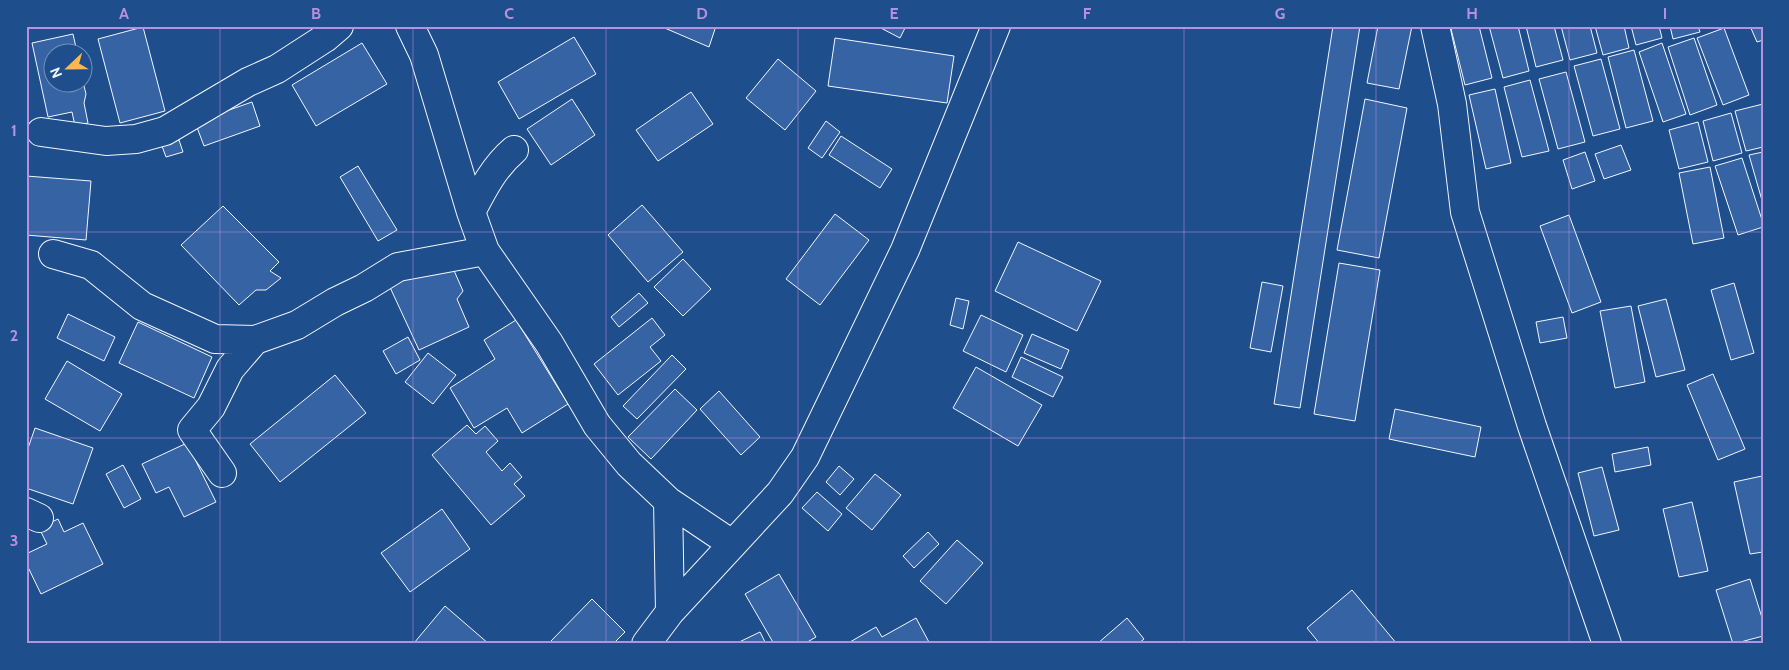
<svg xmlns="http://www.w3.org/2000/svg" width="1789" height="670" font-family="Cabin,sans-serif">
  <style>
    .building { fill: #3563a3; stroke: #f2f6ff }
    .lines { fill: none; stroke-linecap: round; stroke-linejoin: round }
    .minor-casing { stroke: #f2f6ff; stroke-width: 30 }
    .minor { stroke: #1f4e8c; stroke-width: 28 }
    .grid { fill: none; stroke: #b691df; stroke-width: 1; stroke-opacity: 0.55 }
    .neatline { fill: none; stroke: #b691df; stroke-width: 2 }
    .grid-label { font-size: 16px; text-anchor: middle; font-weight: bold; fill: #b691df }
  </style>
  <rect width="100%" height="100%" fill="#1f4e8c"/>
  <path class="building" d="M660 26H716L709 47Z
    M877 26H906L900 38Z
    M1333 26H1360L1300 408 1274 404Z
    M1378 26H1412L1399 89 1367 83Z
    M1461 26H1479L1492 78 1465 85 1451 29Z
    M1489 26H1518L1529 71 1503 78Z
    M1526 26H1554L1563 60 1536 67Z
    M1561 26H1590L1597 53 1570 60Z
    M1595 26H1624L1629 48 1603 55Z
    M1631 26H1659L1662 38 1636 45Z
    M1670 26H1698L1700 32 1673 39Z
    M1750 26H1763V40L1757 42Z
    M143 27 165 111 120 123 98 39Z
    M1724 28 1749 95 1723 105 1697 38Z
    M73 34 77 52H52V82H82V78L86 94 84 103 88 123 75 126 72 112 48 117 32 43Z
    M574 37 596 74 519 119 498 82Z
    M835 38 954 56 947 103 828 86Z
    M1694 38 1717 105 1690 115 1668 47Z
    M362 43 387 84 316 126 292 85Z
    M1662 43 1686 114 1663 122 1639 52Z
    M1634 50 1653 121 1626 128 1608 57Z
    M778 59 816 91 785 130 746 98Z
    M1601 59 1620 129 1593 136 1574 66Z
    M1566 72 1585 142 1558 149 1539 79Z
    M1530 80 1549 151 1522 157 1504 87Z
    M1495 89 1511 163 1486 169 1469 95Z
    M691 92 713 124 658 161 636 130Z
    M572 99 595 135 551 165 527 129Z
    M1365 99 1407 108 1379 258 1337 250Z
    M252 102 260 126 204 146 195 122Z
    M1763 104V147L1746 151 1735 111Z
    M1731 113 1742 153 1713 161 1703 121Z
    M826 121 840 132 822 158 808 148Z
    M1698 122 1708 162 1679 169 1669 130Z
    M841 136 892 169 880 188 829 155Z
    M179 140 183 152 166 157 162 146Z
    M1621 145 1631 170 1604 179 1595 154Z
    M1585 152 1595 181 1572 189 1563 160Z
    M1763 152V204L1749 155Z
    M1742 158 1763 223V227L1738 235 1715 166Z
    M358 166 397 230 378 241 340 177Z
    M1710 167 1724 238 1693 244 1679 173Z
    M26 176 91 181 86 240 26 235Z
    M642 205 683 252 648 282 608 235Z
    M223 206 279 262 270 271 281 278 266 290H256L239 305 181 245Z
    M835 214 869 240 820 305 786 279Z
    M1569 215 1601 302 1572 313 1540 226Z
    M1018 242 1101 281 1077 331 995 291Z
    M683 259 711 289 683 316 654 287Z
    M1339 263 1380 270 1355 421 1314 414Z
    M452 266 463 291 457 299 469 327 419 350 388 283Z
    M1262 282 1283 286 1271 352 1250 348Z
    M1734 283 1754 353 1731 360 1711 290Z
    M639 293 648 303 619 327 611 317Z
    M956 298 969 301 963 329 950 325Z
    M1666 299 1685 370 1656 377 1638 306Z
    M1631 306 1645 382 1615 388 1600 311Z
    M68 314 115 337 104 361 57 338Z
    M981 315 1023 335 1006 372 963 351Z
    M1563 317 1567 338 1540 343 1536 322Z
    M652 318 665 335 650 347 661 361 618 395 594 364Z
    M516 320 568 404 522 433 507 408 474 428 450 388 495 359 484 340Z
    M138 322 212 357 194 398 119 363Z
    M1032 334 1069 350 1061 369 1024 353Z
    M408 337 420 360 396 374 383 351Z
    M428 353 456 375 433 404 405 382Z
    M672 355 686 369 637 419 623 406Z
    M1021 357 1063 377 1053 397 1012 377Z
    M67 361 122 394 100 431 45 399Z
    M976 367 1042 405 1018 446 953 408Z
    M1713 374 1745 449 1718 460 1687 385Z
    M335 375 366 413 280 482 250 444Z
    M675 389 697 410 651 459 628 437Z
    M719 391 760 437 741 455 700 409Z
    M1395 409 1481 427 1475 457 1389 439Z
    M467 425 476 434 485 426 498 441 486 452 502 471 510 463 522 477 514 484 525 496 491 525 432 455Z
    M35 428 93 448 73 504 26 488V454Z
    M187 443 216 502 184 517 169 487 156 493 142 464Z
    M1648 447 1651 465 1615 472 1612 454Z
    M123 465 141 499 124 508 106 474Z
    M839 466 854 479 840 495 826 482Z
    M1602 467 1619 530 1594 536 1578 473Z
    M875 474 901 495 872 530 846 508Z
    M1762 476 1763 552 1750 554 1734 482Z
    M817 492 842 514 828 531 802 508Z
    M1692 502 1708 571 1679 577 1663 509Z
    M442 509 470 549 410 592 381 553Z
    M58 519 64 532 83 523 103 564 41 594 26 563V554L47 544 39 528Z
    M928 532 939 544 914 568 903 556Z
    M957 540 983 563 946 604 920 581Z
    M779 574 816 637 804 644H774L745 594Z
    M1750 579 1763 621V636L1733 644 1716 590Z
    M1352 590 1397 644H1320L1307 628Z
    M592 599 625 632 613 644H552L550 642Z
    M445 606 489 644 414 643Z
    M916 618 930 644H851L850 642 876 627 882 637Z
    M1127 618 1144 639 1138 644H1097Z
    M760 632 766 644H735Z"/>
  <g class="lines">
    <g class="minor-casing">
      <path id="minor" d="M410 26 424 55 471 212 485 251 549 343 597 425 629 464 668 501 732 544
        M1435 26 1452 104 1465 212 1532 426 1607 644
        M41 132 106 141 136 139 165 131 248 82 277 69 325 38 339 26
        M471 212C483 189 494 167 514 150
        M53 254 91 265 142 306 215 339 255 340 297 325 335 302 364 288 398 267 485 251
        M222 473 192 430 211 407 230 369 255 340
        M668 501 670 612
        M26 512 39 518
        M646 644 670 612 780 493 805 457 905 250 996 26"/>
    </g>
    <use href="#minor" class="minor"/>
  </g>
  <path class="grid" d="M220 26V644M413 26V644M606 26V644M798 26V644M991 26V644M1184 26V644M1376 26V644M1569 26V644M26 232H1763M26 438H1763"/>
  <rect width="1789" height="670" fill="none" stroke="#1f4e8c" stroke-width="55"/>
  <g transform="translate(68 68) rotate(248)"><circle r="24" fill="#1f4e8c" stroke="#7391ba"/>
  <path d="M0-4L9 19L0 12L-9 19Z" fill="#ffb74d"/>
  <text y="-8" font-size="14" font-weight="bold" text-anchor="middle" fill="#f2f6ff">N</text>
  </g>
  <rect x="28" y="28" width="1734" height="614" class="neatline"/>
  <g class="grid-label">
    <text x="124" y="19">A</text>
    <text x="316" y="19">B</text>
    <text x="509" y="19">C</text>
    <text x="702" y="19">D</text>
    <text x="894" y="19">E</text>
    <text x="1087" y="19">F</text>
    <text x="1280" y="19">G</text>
    <text x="1472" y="19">H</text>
    <text x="1665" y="19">I</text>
    <text x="14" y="136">1</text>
    <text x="14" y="341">2</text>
    <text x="14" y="546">3</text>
  </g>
</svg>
